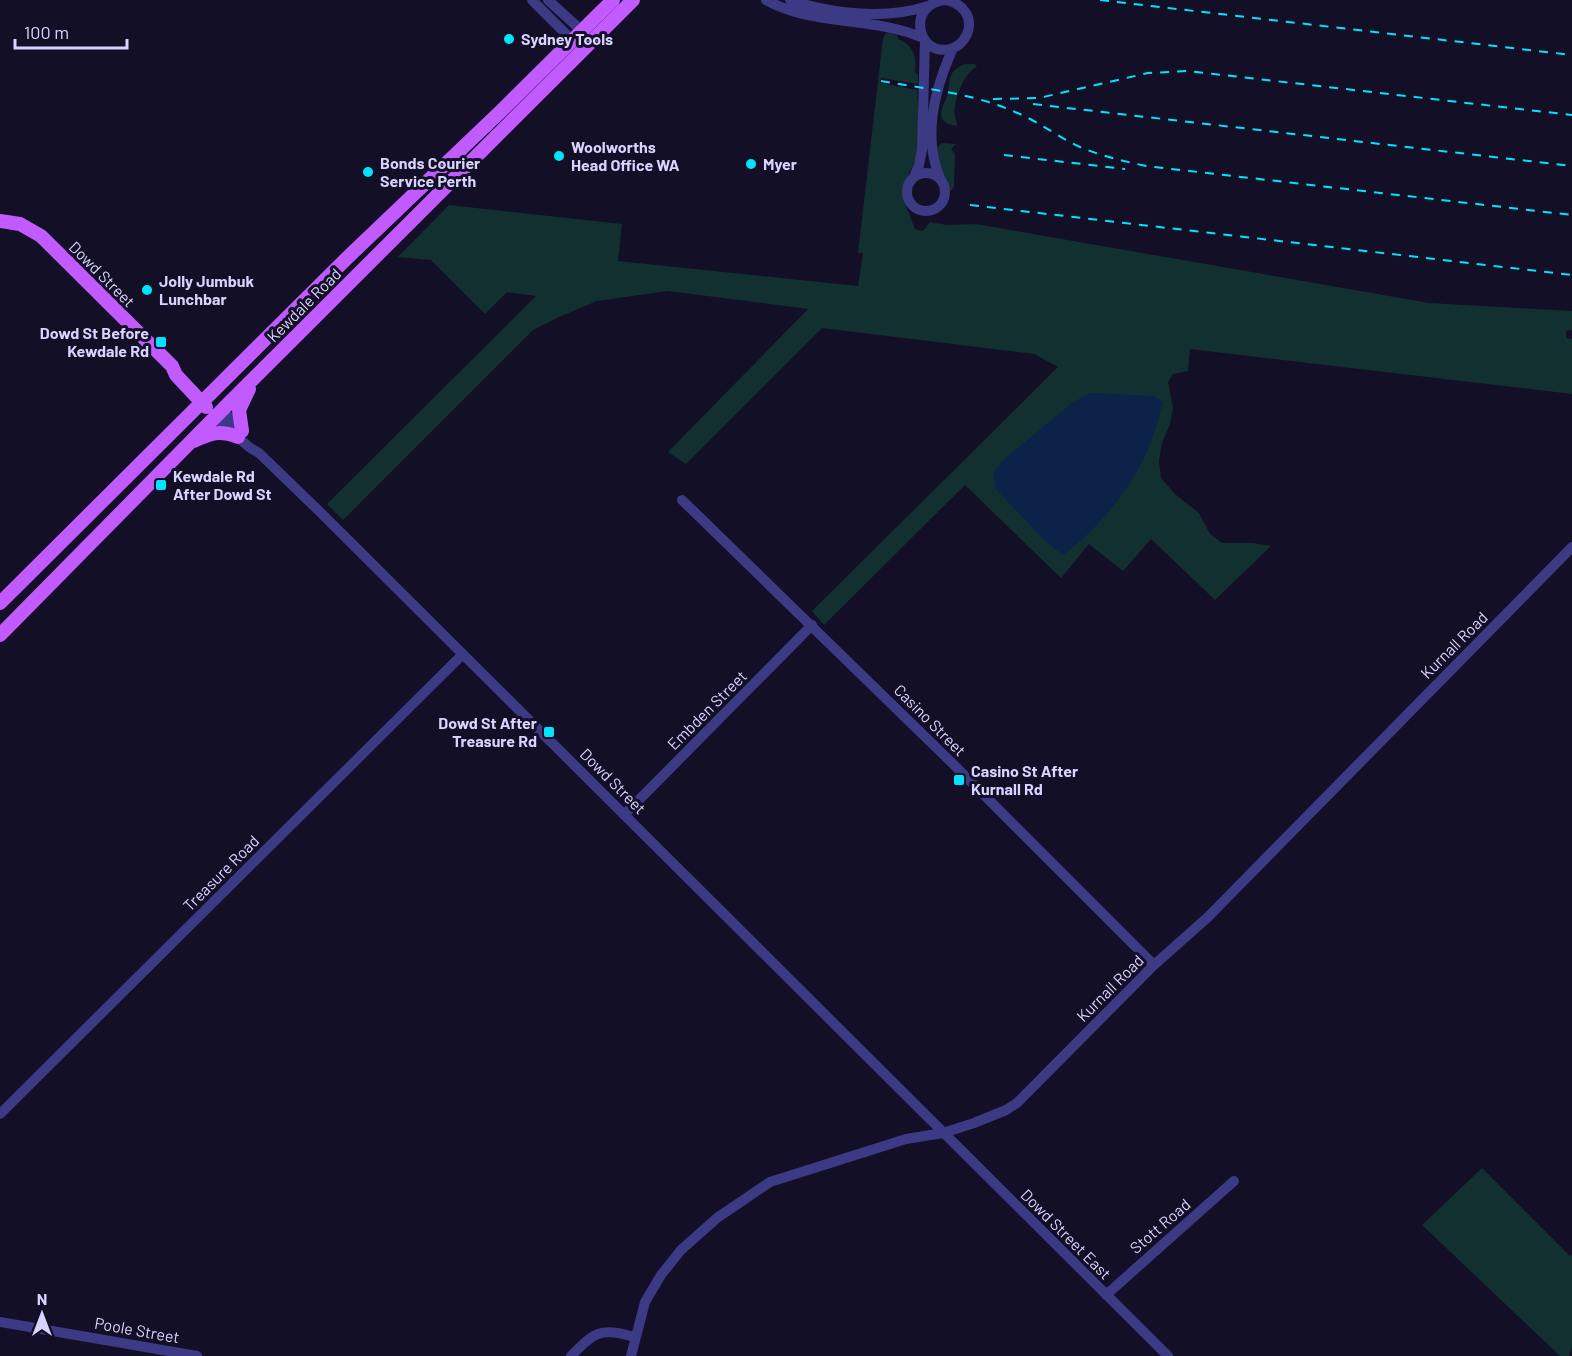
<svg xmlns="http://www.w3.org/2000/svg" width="1572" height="1356" font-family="Barlow,sans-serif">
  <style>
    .green { fill: #12302f }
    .water { fill: #0c2248 }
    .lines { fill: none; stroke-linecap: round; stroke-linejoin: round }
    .minor { stroke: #3d3a85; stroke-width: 10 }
    .major { stroke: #c25bff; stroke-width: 14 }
    .rail { stroke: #00e5ff; stroke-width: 2; stroke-dasharray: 9 8; stroke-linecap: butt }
    .poi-dot { fill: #00e5ff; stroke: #130f26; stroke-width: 2 }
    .labels { text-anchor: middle; stroke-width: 6; stroke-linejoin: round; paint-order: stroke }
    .poi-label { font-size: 16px; font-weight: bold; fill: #d9d4ff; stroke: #130f26; text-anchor: start }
    .street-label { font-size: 16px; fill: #d9d4ff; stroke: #130f26 }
  </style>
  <rect width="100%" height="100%" fill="#130f26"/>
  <path class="green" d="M888 32 897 35 898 39C914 45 917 58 915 72L918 75V84L881 78 880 83 917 90 920 138 918 154 902 189 904 201 915 229 923 231 930 222 947 225 976 224 1429 303 1572 311V330L1566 331V338L1572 339V394L1190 349 1188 371 1173 374 1168 382 1173 408 1170 424 1162 443 1159 461 1161 478 1175 494 1199 513 1210 534 1222 543H1253L1271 546 1215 600 1151 539 1123 571 1089 544 1061 578 965 485 824 625 812 611 1058 367 1034 354 822 328 686 464 668 452 808 309 668 291 597 301 559 317 533 330 343 520 327 504 536 296 507 292 485 314 431 260 398 257 449 205 622 224 618 261 858 286 863 253H858L883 38 886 33Z
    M965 64H975L977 67C964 71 952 104 955 117 956 120 957 123 957 126 937 123 939 113 946 99 952 84 944 72 965 64Z
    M942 143 956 144 951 149 955 154 954 187 951 191 947 187 936 152 938 147Z
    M1482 1168 1570 1256 1572 1254V1347L1569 1356H1560L1422 1225Z"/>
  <path class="water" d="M1091 393 1154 396 1163 402C1159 415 1156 429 1151 442 1136 484 1098 529 1063 555L1045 541 995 488 994 472 1002 461 1072 403Z"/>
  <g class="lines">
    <path class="minor" d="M532 0 572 40 579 42
      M548 0 582 31 584 36
      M766 0C815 27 873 16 923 38
      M790 0C832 14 886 20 928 6
      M945 0C906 4 917 57 950 49 958 47 964 41 967 34 974 17 962 3 946 0
      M907 192a19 19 0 1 1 38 0a19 19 0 1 1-38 0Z
      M914 177 919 165 922 150 925 40
      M940 178C922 136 935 88 953 48
      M222 410 243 431
      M215 417 249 447 259 453 317 509 1168 1356
      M682 500 949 760 1154 965
      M624 815 812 625
      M0 1114 463 654
      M1106 1295 1234 1181
      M0 1322 197 1356
      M571 1356C595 1332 600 1327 634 1337
      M631 1356 645 1302 661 1275 681 1250 717 1218 770 1182 906 1139 943 1133 974 1123 1006 1110 1017 1103 1154 965 1208 917 1572 547"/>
    <path class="major" d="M0 221 20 224 41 236 172 366 176 375 206 407
      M242 431 239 410 249 389
      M194 441C211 433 219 430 238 437
      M0 603 347 258 500 112 613 0
      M0 635 231 401 633 0"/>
    <path class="rail" d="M1100 0 1572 55
      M881 81C926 89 973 93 1015 112 1038 121 1058 137 1080 147 1101 156 1123 161 1146 166L1572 215
      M993 99 1039 98 1148 73 1188 71 1572 115
      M1033 104 1572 166
      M1004 155 1125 169
      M970 205 1572 275"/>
  </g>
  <g class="poi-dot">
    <circle cx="509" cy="39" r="6"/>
    <circle cx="559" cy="156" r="6"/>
    <circle cx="751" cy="164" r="6"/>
    <circle cx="368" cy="172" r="6"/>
    <circle cx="147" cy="290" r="6"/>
    <rect x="155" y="336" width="12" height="12" rx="3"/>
    <rect x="155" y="479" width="12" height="12" rx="3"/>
    <rect x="543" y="726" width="12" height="12" rx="3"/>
    <rect x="953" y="774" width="12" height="12" rx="3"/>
  </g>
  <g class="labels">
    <g class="poi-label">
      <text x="521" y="45">Sydney Tools</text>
      <text x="571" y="153">Woolworths<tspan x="571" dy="18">Head Office WA</tspan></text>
      <text x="380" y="169">Bonds Courier<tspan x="380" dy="18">Service Perth</tspan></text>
      <text x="763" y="170">Myer</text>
      <text x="159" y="287">Jolly Jumbuk<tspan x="159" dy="18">Lunchbar</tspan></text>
      <text x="149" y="339" text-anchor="end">Dowd St Before<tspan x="149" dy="18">Kewdale Rd</tspan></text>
      <text x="173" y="482">Kewdale Rd<tspan x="173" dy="18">After Dowd St</tspan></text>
      <text x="537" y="729" text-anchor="end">Dowd St After<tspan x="537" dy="18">Treasure Rd</tspan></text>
      <text x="971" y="777">Casino St After<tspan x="971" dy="18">Kurnall Rd</tspan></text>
    </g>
    <g class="street-label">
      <text transform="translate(102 274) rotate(45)" y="6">Dowd Street</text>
      <text transform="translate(304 305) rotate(-45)" y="6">Kewdale Road</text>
      <text transform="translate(1454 645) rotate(-45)" y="6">Kurnall Road</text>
      <text transform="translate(707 710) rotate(-45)" y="6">Embden Street</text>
      <text transform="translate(930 720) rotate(45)" y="6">Casino Street</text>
      <text transform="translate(613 781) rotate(45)" y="6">Dowd Street</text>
      <text transform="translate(221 873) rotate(-45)" y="6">Treasure Road</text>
      <text transform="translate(1110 988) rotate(-45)" y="6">Kurnall Road</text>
      <text transform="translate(1160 1226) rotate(-41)" y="6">Stott Road</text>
      <text transform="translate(1066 1234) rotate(45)" y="6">Dowd Street East</text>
      <text transform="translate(137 1330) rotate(10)" y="6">Poole Street</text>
    </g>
  </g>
  <g transform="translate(42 1314)" stroke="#130f26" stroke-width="4.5" paint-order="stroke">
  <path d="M0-4.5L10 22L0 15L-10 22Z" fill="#d9d4ff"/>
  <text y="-9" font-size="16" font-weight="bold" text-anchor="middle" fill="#d9d4ff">N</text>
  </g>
  <path d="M15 39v9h112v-9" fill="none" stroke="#d9d4ff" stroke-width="3"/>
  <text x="24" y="39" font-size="18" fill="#d9d4ff" stroke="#130f26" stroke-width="4.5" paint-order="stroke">100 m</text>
</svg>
